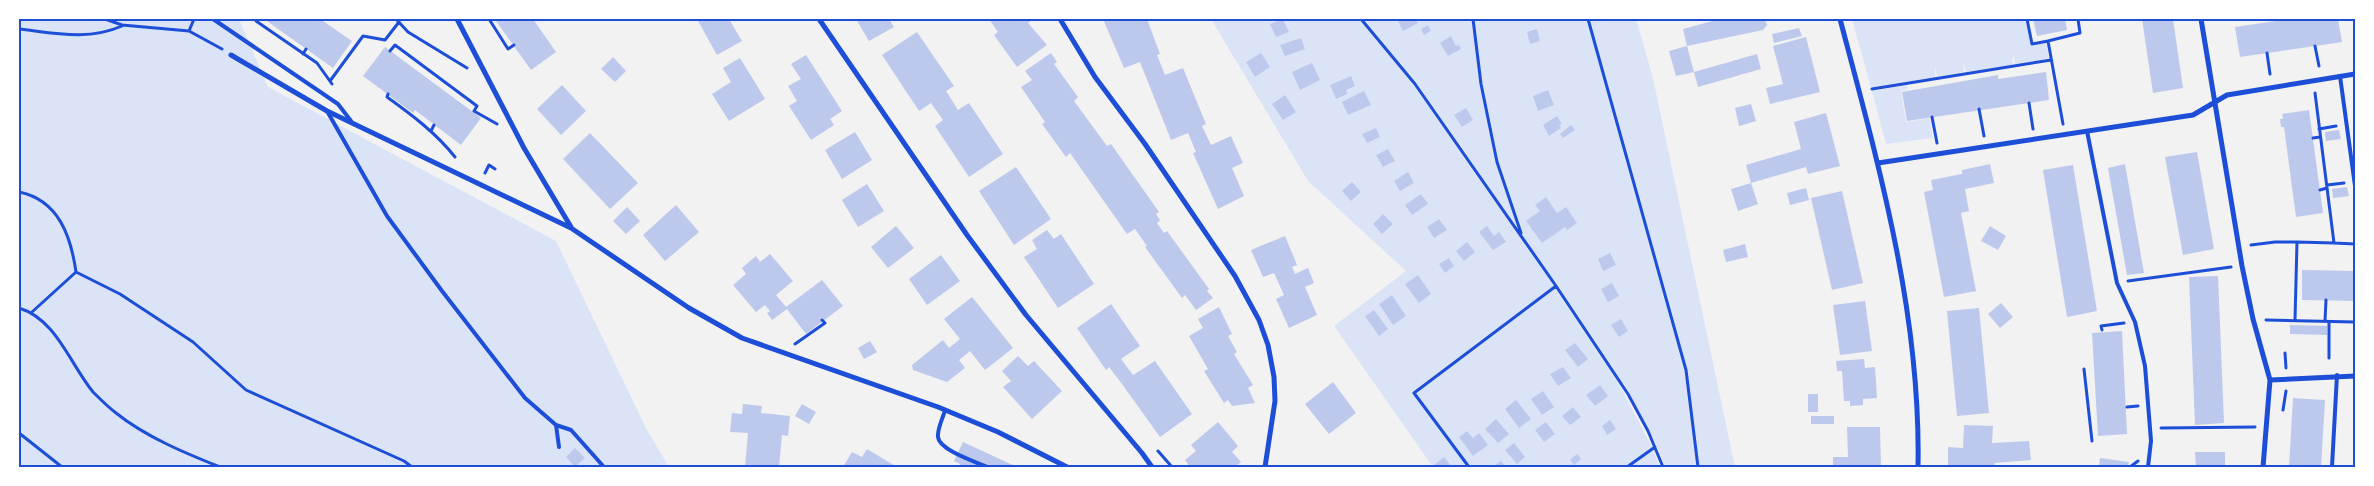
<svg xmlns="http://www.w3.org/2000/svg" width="2374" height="486" font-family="'Sofia Sans Condensed',sans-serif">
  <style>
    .green { fill: #dbe4f7 }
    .building { fill: #bdc9ec }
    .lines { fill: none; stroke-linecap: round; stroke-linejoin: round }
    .path { stroke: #1d4ed8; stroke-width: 3 }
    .service { stroke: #1d4ed8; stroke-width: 4 }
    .minor { stroke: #1d4ed8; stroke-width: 5 }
    .neatline { fill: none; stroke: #1d4ed8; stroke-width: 2 }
  </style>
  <rect width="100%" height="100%" fill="#f2f2f2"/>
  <path class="green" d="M19 19H239L268 87 556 241 646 428 669 467H19Z
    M1211 19H1636L1653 78 1735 467H1665L1657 446 1624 383 1620 386 1650 443 1660 467H1433L1334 326 1406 271 1308 181Z
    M1852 19H2026L2031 46 2046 43 2049 58 2015 65 2014 57H2012L2013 65 1966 72 1963 62 1964 72 1937 77 1935 67V77L1871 88Z
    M1907 85 1908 89 1901 91 1906 122 1930 118 1933 138 1886 144 1872 91Z"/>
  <path class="building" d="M264 19H320L352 41 333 68Z
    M499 19H533L556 52 531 70 496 21Z
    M702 19H729L742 41 717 55 698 21Z
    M856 19H889L894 27 869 41Z
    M989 19H1028L1030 22 1028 23 1047 45 1017 67 994 35 998 32Z
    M1103 19H1147L1160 54 1157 55 1165 75 1183 68 1206 124 1202 126 1211 145 1231 136 1243 163 1232 168 1244 196 1218 209 1193 153 1196 152 1188 133 1171 140 1140 62 1124 68Z
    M1283 19 1289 32 1276 37 1270 24Z
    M1402 19H1416L1418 23 1403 31 1398 21Z
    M1720 19H1765L1767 25 1763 30 1687 46 1694 72 1676 76 1669 51 1687 46 1683 29Z
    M2033 19H2065L2067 30 2037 36Z
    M2142 19H2173L2183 88 2153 93Z
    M2289 19H2338L2342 42 2240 57 2235 27Z
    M1428 25 1431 31 1424 35 1421 29Z
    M1799 28 1802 36 1774 43 1772 34Z
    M1537 29 1540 41 1530 44 1527 32Z
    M917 32 954 86 946 91 958 110 969 103 1003 154 969 177 935 126 943 120 931 103 919 111 882 55Z
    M1451 36 1456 46 1459 45 1461 49 1448 56 1440 43Z
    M1806 37 1820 92 1770 104 1766 88 1783 84 1773 46Z
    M1301 38 1305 49 1285 56 1280 45Z
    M385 47 481 118 461 145 415 110 413 113 363 76Z
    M1051 53 1057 62 1054 64 1078 97 1074 101 1107 146 1111 144 1159 212 1156 214 1160 220 1157 223 1164 233 1167 231 1209 289 1207 291 1213 298 1196 310 1185 295 1182 298 1145 247 1147 246 1135 229 1127 234 1070 153 1066 157 1042 124 1045 122 1021 87 1032 80 1025 71Z
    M1261 53 1270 67 1255 77 1246 62Z
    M1757 54 1761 69 1698 87 1694 72Z
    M806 55 842 111 830 119 834 125 811 140 789 106 797 101 788 86 801 79 791 64Z
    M613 57 626 71 615 82 601 69Z
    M740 58 765 99 729 121 712 94 731 82 723 68Z
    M1312 63 1320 80 1300 90 1292 72Z
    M2046 72 2049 100 1907 121 1902 92 1998 75V79Z
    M1351 76 1355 86 1346 90 1347 94 1336 99 1330 85Z
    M562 85 586 111 561 135 537 109Z
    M1548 90 1554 105 1538 111 1533 96Z
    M1364 91 1371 105 1348 115 1342 102Z
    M1285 95 1296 112 1283 120 1272 104Z
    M1751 104 1756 121 1739 126 1735 108Z
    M1466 108 1473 120 1462 127 1454 115Z
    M2309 110 2323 213 2296 217 2284 127H2281L2280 119H2283L2282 114Z
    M1826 113 1840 166 1808 174 1806 167 1751 183 1746 165 1801 149 1794 122Z
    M1557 116 1562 124 1559 125 1561 128 1549 136 1543 125Z
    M1571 125 1575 130 1563 138 1560 134Z
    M1376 128 1380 137 1367 143 1362 134Z
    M2339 130 2341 139 2326 141 2325 132Z
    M855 132 872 160 842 179 825 150Z
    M590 133 638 183 610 209 563 159Z
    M1388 149 1395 161 1383 167 1376 155Z
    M2197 152 2214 249 2183 255 2165 157Z
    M1990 164 1994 183 1965 189 1969 211 1961 213 1976 291 1944 297 1924 192 1933 190 1931 180 1962 174V170Z
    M2125 164 2144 273 2127 275 2108 168Z
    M2073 165 2097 311 2067 317 2043 170Z
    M1016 167 1051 219 1014 245 979 191Z
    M1408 172 1414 183 1400 191 1394 181Z
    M1352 182 1361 192 1351 201 1342 191Z
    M1751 183 1758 204 1738 211 1731 189Z
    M867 184 884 211 858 227 842 200Z
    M2347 187 2349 196 2333 198 2332 189Z
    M1806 188 1809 200 1790 205 1787 193Z
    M1842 191 1863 283 1832 290 1811 198Z
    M1421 194 1428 204 1412 215 1405 205Z
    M1546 197 1557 213 1566 207 1577 223 1567 230 1565 227 1542 243 1526 221 1540 211 1535 205Z
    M676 205 699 232 665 261 643 235Z
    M627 207 640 221 626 234 613 221Z
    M1383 214 1393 224 1382 234 1373 224Z
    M1439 219 1447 230 1434 238 1427 227Z
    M896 226 914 248 888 268 871 247Z
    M1487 226 1494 236 1499 232 1506 242 1493 250 1479 232Z
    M1990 226 2006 236 1998 250 1981 241Z
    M1047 230 1054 239 1061 234 1094 284 1058 308 1024 257 1037 249 1032 240Z
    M1285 236 1297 265 1292 267 1295 274 1308 268 1314 283 1305 287 1317 315 1289 328 1276 299 1284 295 1274 273 1263 277 1251 250Z
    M1467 242 1475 252 1464 261 1456 251Z
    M1745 244 1748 257 1726 262 1723 250Z
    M1610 253 1616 265 1603 271 1598 259Z
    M770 254 793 281 776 295 786 307 822 280 843 306 806 334 787 309 772 320 767 313 770 311 765 305 756 312 733 285 746 274 742 268 756 256 760 262Z
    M941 255 960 281 927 305 909 279Z
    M1449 258 1454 266 1445 273 1439 264Z
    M2302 270 2355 271V301L2302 300Z
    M1418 275 1431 294 1419 303 1405 284Z
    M2218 276 2224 423 2195 425 2189 277Z
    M1612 283 1619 296 1608 302 1601 289Z
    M1392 295 1406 316 1393 325 1379 304Z
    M972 297 1013 348 985 370 970 351 959 360 965 368 947 382 913 370 912 365 943 340 949 348 960 339 944 319Z
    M1865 301 1872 351 1840 355 1833 305Z
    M2001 303 2013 317 2000 328 1988 314Z
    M1111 304 1140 346 1121 359 1133 375 1155 361 1192 414 1160 437 1122 384 1109 367 1106 370 1077 328Z
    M1219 307 1232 334 1228 336 1237 352 1234 354 1253 385 1248 388 1255 403 1232 406 1228 400 1224 403 1204 371 1208 369 1189 336 1203 328 1198 319Z
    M1979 308 1989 413 1957 416 1947 311Z
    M1374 310 1388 329 1379 336 1365 316Z
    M1621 319 1628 331 1619 337 1611 325Z
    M2290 325 2327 326V335L2290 334Z
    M2122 331 2127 434 2098 436 2092 333Z
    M870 341 877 352 864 359 858 348Z
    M1575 343 1588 359 1578 367 1565 350Z
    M1018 356 1028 366 1034 361 1062 391 1032 419 1003 387 1011 381 1002 371Z
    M1864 359 1865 368 1875 367 1877 398 1863 399V405L1850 406V401H1844L1842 371H1837L1836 361Z
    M1563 367 1571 378 1558 386 1550 374Z
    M1333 382 1356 413 1329 434 1305 404Z
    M1600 385 1608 396 1595 406 1586 395Z
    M1543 391 1554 407 1542 415 1531 399Z
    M1808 394H1818V412H1808Z
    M2293 398 2325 400 2321 467H2289Z
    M1516 400 1531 419 1519 428 1505 409Z
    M743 404 762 406 761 413 790 416 788 436 782 435 779 467H745L748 433 730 432 732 413 742 414Z
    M802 404 816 412 809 424 795 416Z
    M1573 407 1581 417 1570 425 1562 416Z
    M1811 416H1834V424H1811Z
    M1496 419 1509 434 1498 443 1485 429Z
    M1610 420 1616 429 1607 435 1602 426Z
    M1218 422 1238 446 1232 452 1241 462 1235 467H1190L1185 460 1196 451 1191 445Z
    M1546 422 1555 434 1544 442 1535 430Z
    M1964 425 1993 426 1992 443 2029 441 2031 460 1995 463V467H1948V447L1963 448Z
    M1847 427H1880L1881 467H1833V457H1848Z
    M1467 431 1473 438 1479 433 1488 445 1473 456 1459 437Z
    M963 442 1017 467H958L960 464 954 461Z
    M1514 443 1525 457 1517 464 1505 450Z
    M575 448 585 458 575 467 566 457Z
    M867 449 897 467H843L852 452 862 457Z
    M2195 452H2225V467H2196Z
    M1577 454 1581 459 1574 465 1570 460Z
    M1444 457 1452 467H1436L1434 465Z
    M2100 458 2129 462 2128 467H2099Z
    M1501 461 1506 467H1492Z"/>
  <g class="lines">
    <path class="path" d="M105 19 122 25 189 31 222 49
      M257 19 256 21 317 63 332 84
      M396 19 408 32 467 68
      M489 19 508 49 514 45
      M1361 19 1415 84 1556 286 1628 394 1648 431 1663 467
      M1473 19 1481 84 1497 162 1521 233
      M1588 19 1686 370 1698 467
      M2027 19 2032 44 2048 41
      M19 29C54 33 88 41 122 26
      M189 31 194 19
      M2315 46 2319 66
      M390 51 395 45 477 106 474 111 497 124
      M2267 53 2270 74
      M303 54 306 49
      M330 81 363 36 385 40 399 22
      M1872 89 2051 60
      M388 94 387 97C412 115 436 133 455 157
      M2029 103 2033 129
      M1979 109 1984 136
      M1932 117 1937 143
      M2063 124 2048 41 2080 33 2078 19
      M2319 129 2336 126
      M431 131 434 125
      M2313 138 2320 137
      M485 173 489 165 495 169
      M2327 185 2344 183
      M2320 190 2327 188
      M19 192C59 200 71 237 76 272
      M2297 242 2334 243 2315 93
      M2334 243 2355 244
      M2251 245 2275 242H2297L2295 320
      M2128 281 2231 267
      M19 308C56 319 70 364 93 392 100 399 108 407 116 413 146 437 185 453 220 467
      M32 312 76 272 120 294 193 342 246 390 404 461 412 467
      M2266 320 2355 322
      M2325 321 2326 300
      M2102 330 2101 326 2124 323
      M795 344 825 323 822 320
      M2285 353 2286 368
      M2329 358V322
      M2084 369 2092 441
      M2127 407 2138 406
      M2283 410 2286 391
      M2161 428 2255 427
      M19 433 62 467
      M1158 451 1172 467
      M1469 467 1414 393 1556 286
      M1627 467 1655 447
      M2130 467 2138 461"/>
    <path class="service" d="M213 19 338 104 351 121
      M2340 76 2355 186
      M327 111 387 216 442 291 525 398 556 425 571 430 604 467
      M2087 131 2117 283 2135 322 2145 366 2151 441 2148 467
      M945 410C943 418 937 429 938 437 939 450 976 462 987 467
      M556 425 559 447
      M2332 467 2337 375"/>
    <path class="minor" d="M457 19 524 148 571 227
      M819 19 967 235 1026 315 1142 453 1152 467
      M1060 19 1095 77 1145 144 1235 276 1259 320 1268 345 1274 377 1275 401 1265 467
      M1840 19C1879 166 1921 314 1918 467
      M2201 19 2242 266 2253 319 2270 380 2263 467
      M231 55 327 111 571 228 689 308 742 338 938 407 998 432 1067 467
      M1878 163 2193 115 2227 95 2355 74
      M2270 380 2355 376"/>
  </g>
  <rect width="2374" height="486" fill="none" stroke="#ffffff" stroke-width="40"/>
  <rect x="20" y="20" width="2334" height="446" class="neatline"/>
</svg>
